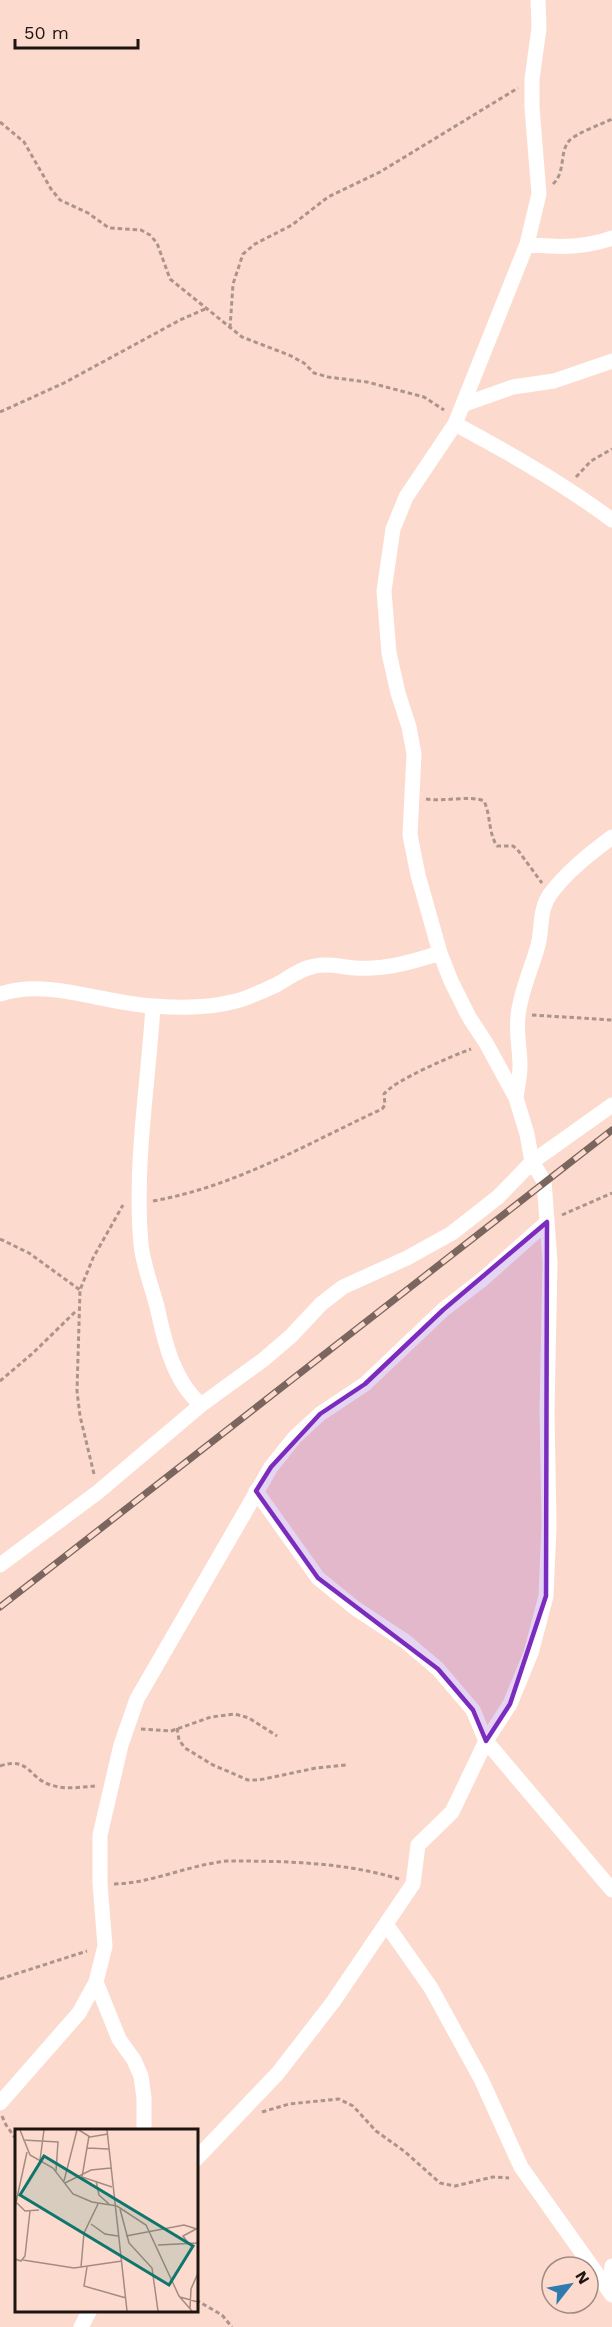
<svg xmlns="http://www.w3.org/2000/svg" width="612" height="2327" font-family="'Work Sans',sans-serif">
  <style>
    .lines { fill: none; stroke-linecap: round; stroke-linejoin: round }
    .path { stroke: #ad948a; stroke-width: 3; stroke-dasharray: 4.5 3; stroke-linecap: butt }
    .minor { stroke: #fff; stroke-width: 15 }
    .rail-casing { stroke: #7a665e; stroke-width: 7 }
    .rail { stroke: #fcdbce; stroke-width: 4.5; stroke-dasharray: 14; stroke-linecap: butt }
    .marked { fill: #7b2cbf; fill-opacity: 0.2; stroke: #7b2cbf; stroke-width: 4.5; stroke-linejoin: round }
    .inset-road { fill: none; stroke: #a48b82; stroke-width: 1.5 }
    .view { fill: #0f766e; fill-opacity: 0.15; stroke: #0f766e; stroke-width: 3 }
    .inset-edge { fill: none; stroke: #1f1410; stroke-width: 3 }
  </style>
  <rect width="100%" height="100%" fill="#fcdbce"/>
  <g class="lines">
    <path class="path" d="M0 122 24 142 51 189 60 200 88 213 109 228 141 230 150 235 157 243 170 279 242 337 289 355 304 363 314 373 328 377 367 382 424 397 444 410
      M553 184C566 172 559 153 569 141 576 133 602 124 612 119
      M230 328 233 284 243 254 255 244 292 225 328 197 380 172 518 88
      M0 412 64 383 180 320 205 309
      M576 477 591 461 612 449
      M426 799C444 802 470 795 484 801 491 816 488 832 497 846H513L517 849 542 883
      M532 1015 612 1020
      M153 1201C237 1186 306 1144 382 1109L385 1105 384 1094C395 1080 452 1056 471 1049
      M562 1215 612 1193
      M0 1239 29 1253 80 1290
      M0 1381 33 1353 77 1310
      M94 1474 80 1416 77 1391 80 1290 93 1258 123 1205
      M177 1728 179 1740 185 1748 213 1765 248 1780H259L316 1768 346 1765
      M141 1729 171 1731 211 1717 235 1714 249 1718 277 1736
      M0 1766C30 1756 29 1779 51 1785 65 1790 81 1787 95 1786
      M114 1884C153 1883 188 1865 227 1861 284 1861 344 1862 399 1879
      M0 1979 87 1951
      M262 2112 289 2104 339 2099 353 2106 376 2131 404 2151 440 2183 455 2186 493 2177 509 2178
      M2 2116 6 2125 16 2139
      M196 2300 222 2315 232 2327"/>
    <path class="minor" d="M527 244C556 248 585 248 612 238
      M465 404 513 387 554 381 612 361
      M455 424C510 453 563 483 612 520
      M0 994C50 978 104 1004 154 1006 179 1008 211 1008 236 1001 248 998 262 991 274 986 288 979 298 969 315 966 330 963 341 967 355 968 385 970 412 962 440 953
      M153 1007C148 1085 134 1166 141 1244 143 1266 153 1289 158 1311 165 1344 174 1381 201 1405
      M516 1098C517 1088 520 1077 520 1066 520 1049 516 1035 518 1016 521 988 533 967 539 941 542 924 540 907 551 893 567 871 591 853 612 837
      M256 1491 318 1578 355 1608 405 1641 438 1669 473 1710 486 1741 612 1890
      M0 1565 98 1492 201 1405 263 1360 291 1336 321 1304 343 1287 407 1258 452 1233 498 1197 532 1162 612 1105
      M386 1924 431 1988 481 2079 521 2167 612 2295
      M96 1982 119 2039 134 2060 141 2076 144 2098V2130
      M0 2103 79 2013 96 1982 105 1946 100 1884V1835L121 1745 137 1699 271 1467 295 1437 320 1414 365 1384 443 1310 483 1279 547 1222
      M196 2159 278 2073 333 2002 413 1884 418 1845 452 1812 486 1741 510 1704 531 1653 546 1596 549 1525 547 1411 550 1262 544 1181 532 1162 527 1134 516 1098 486 1043 469 1017 451 981 440 953 418 875 410 835 414 754 409 727 398 693 389 653 384 591 393 529 406 497 455 424 527 244 539 194 532 108V79L539 28 538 0
      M609 2291 612 2266
      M81 2327 90 2310"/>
    <g class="rail-casing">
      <path id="rail" d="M0 1607 612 1130"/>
    </g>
    <use href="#rail" class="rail"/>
  </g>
  <path class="marked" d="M547 1222 546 1596 510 1704 486 1741 473 1710 438 1669 318 1578 256 1491 271 1467 320 1414 365 1384 443 1310Z"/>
  <g transform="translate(15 2129)">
    <rect width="183" height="183" fill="#fcdbce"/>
    <path class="inset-road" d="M5 1 15 26 38 39 58 65 77 73 102 77 131 96 164 167 177 182M64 1 75 8 93 5M92 1 112 182M74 7 67 48 97 58M8 11 43 13 41 42M72 19 94 20M25 31 29 1M49 52 62 1M81 52 84 66 94 75M50 54 76 41 96 39M2 74 10 82 24 81M0 78 12 23M105 80 114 114 137 139 143 182M76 95 90 105 103 107M111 107 169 96 182 100M174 115 168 107 181 100M143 116 183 114M0 130 6 132 10 127 15 82M8 131 59 139 107 132M66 138 69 104 83 75M72 138 69 157 111 169M165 168 183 173M175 179 176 160 183 144"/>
    <path class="view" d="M29 27 178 117 154 156 5 66Z"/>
    <rect width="183" height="183" class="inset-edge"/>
  </g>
  <g transform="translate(570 2285) rotate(59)"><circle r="28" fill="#fcdbce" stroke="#a48b82" stroke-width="1.5"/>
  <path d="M0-4.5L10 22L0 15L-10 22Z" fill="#307bae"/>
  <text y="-9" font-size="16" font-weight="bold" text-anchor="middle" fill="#1f1410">N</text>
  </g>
  <path d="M15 39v9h123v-9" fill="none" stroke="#1f1410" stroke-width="3"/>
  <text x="24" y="39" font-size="18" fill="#1f1410" stroke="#fcdbce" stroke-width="4.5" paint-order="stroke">50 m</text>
</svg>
